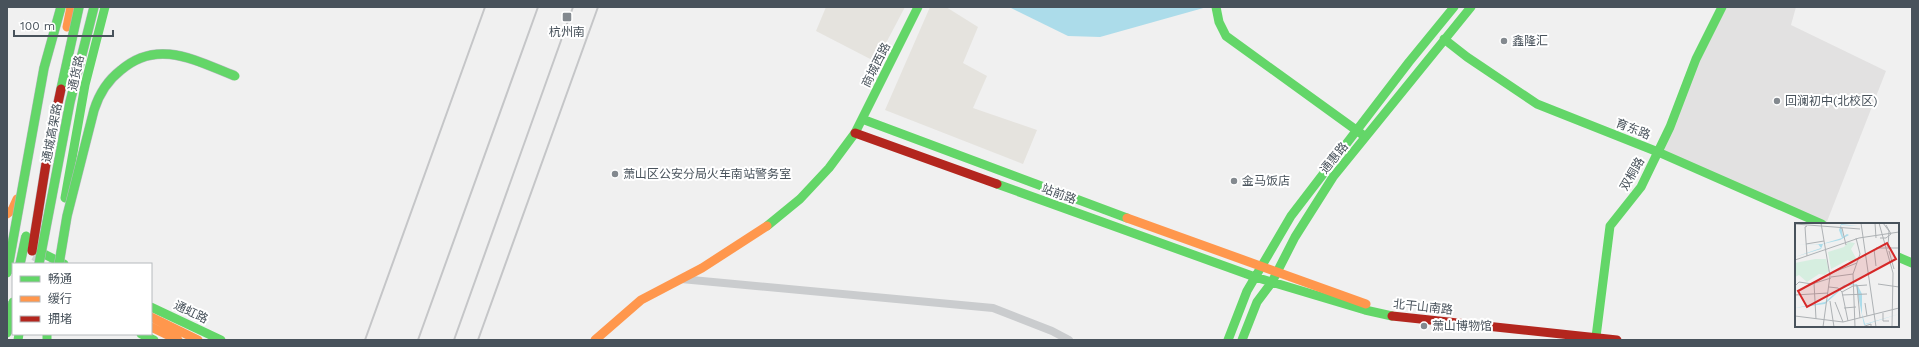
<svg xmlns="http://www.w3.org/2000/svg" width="1919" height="347" font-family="'Work Sans','Noto Sans SC',sans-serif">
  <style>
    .commercial { fill: #e5e3de }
    .education { fill: #e2e1e1 }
    .water { fill: #acdcea }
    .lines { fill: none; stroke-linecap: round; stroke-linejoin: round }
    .secondary-tunnel { stroke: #ced0d2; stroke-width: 11; stroke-dasharray: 11 5.5; stroke-linecap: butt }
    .street { stroke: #caccce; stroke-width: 8 }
    .fast { stroke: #63d668; stroke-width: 9 }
    .slow { stroke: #ff974d; stroke-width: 9 }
    .jam { stroke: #b3261e; stroke-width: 9 }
    .rail { stroke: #c5c6c8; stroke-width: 2 }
    .fast-bridge-casing { stroke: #b5babe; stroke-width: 10; stroke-linecap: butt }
    .jam-bridge-casing { stroke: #b5babe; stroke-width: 10; stroke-linecap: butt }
    .fast-bridge { stroke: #63d668; stroke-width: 9 }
    .jam-bridge { stroke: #b3261e; stroke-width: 9 }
    .poi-dot { fill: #83898f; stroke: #fff; stroke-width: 1.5 }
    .labels { text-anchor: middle; stroke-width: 4; stroke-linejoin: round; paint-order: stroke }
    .poi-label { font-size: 12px; fill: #48525b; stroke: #fff; text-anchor: start }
    .street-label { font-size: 12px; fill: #48525b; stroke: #fff }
    .inset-road { fill: none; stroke: #adb1b4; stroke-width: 1 }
    .view { fill: #d62828; fill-opacity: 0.15; stroke: #d62828; stroke-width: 2 }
    .inset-edge { fill: none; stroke: #48525b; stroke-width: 2 }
  </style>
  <rect width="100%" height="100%" fill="#f0f0f0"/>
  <path class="commercial" d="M826 7H905L876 62 816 31Z
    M930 7H946L978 27 963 63 987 76 973 108 1037 130 1023 164 885 110Z"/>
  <path class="education" d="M1722 7H1796L1791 25 1886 71 1826 224 1658 152Z"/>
  <path class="water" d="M1009 7H1207L1100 37 1068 36Z"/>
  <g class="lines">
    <path class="secondary-tunnel" d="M34 255 51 264"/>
    <path class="street" d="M681 279 993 308 1052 331 1069 340"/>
    <path class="fast" d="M1216 7 1219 22 1226 36 1363 135
      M1444 39 1467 57 1537 104 1658 152 1822 224
      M862 119 1127 218
      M997 184 1255 277 1365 310 1392 316
      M65 198 85 85 105 7
      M767 226 800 199 829 168 855 133 918 7
      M34 249 64 264
      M1898 257 1912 263
      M151 307 221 340
      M47 334V340
      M141 334 154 340
      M1596 337 1610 226 1641 187 1670 127 1696 59 1722 7
      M18 340 19 334
      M1228 340 1247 291 1291 216 1409 62 1454 7
      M1242 340 1257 302 1272 282 1295 237 1333 177 1471 7"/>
    <path class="slow" d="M67 27 71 7
      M7 214 12 210 17 199
      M1127 218 1366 304
      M151 317 198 340
      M151 327 178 340
      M595 340 641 300 702 268 767 226"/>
    <path class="jam" d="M855 133 997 184
      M1392 316 1617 340"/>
    <path class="rail" d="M365 340 485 7
      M418 340 538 7
      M454 340 573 7
      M478 340 598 7"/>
    <g class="fast-bridge-casing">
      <path id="fast-bridge" d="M61 89 79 7
        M20 264 26 236
        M39 264 70 102 94 7
        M59 264 67 216 94 110C99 94 108 80 121 70 158 38 196 61 235 76
        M7 273 44 68 61 7
        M7 333 13 302"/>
    </g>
    <g class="jam-bridge-casing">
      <path id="jam-bridge" d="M32 251 49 145 61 89"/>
    </g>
    <use href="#fast-bridge" class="fast-bridge"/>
    <use href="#jam-bridge" class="jam-bridge"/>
  </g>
  <g class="poi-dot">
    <rect x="562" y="12" width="10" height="10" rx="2"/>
    <circle cx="1504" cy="41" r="4"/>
    <circle cx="1777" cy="101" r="4"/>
    <circle cx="615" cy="174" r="4"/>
    <circle cx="1234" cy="181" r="4"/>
    <circle cx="1424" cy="326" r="4"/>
  </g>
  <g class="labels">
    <g class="poi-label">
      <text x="567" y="36" text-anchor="middle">杭州南</text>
      <text x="1512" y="45">鑫隆汇</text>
      <text x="1785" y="105">回澜初中(北校区)</text>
      <text x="623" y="178">萧山区公安分局火车南站警务室</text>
      <text x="1242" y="185">金马饭店</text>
      <text x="1432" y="330">萧山博物馆</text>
    </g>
    <g class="street-label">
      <text transform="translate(876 65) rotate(-63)" y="4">商城西路</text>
      <text transform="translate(76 73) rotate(-78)" y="4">通货路</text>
      <text transform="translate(1633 129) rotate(21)" y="4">育东路</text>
      <text transform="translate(52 133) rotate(-79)" y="4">通城高架路</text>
      <text transform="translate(1334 158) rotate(-51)" y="4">通惠路</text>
      <text transform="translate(1632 174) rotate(-60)" y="4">双桐路</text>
      <text transform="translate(1059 194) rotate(20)" y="4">站前路</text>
      <text transform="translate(1423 307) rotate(6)" y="4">北干山南路</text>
      <text transform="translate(191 312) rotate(26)" y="4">通虹路</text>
    </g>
  </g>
  <g transform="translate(1795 223)">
    <rect width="104" height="104" fill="#f0f0f0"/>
    <path d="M53 19 60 20 56 26 62 37 56 39 53 37 36 46 33 29 49 24ZM20 36H31L34 48 30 52 24 51 12 59 4 52 0 54V40Z" fill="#d6eee0"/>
    <path d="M46 1 63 3 46 2 48 14 52 11 54 12 45 17 28 21 26 26 0 34 26 25 23 21 0 22 27 21 47 15 44 7ZM62 61 67 71V91L70 101 104 91 69 102 61 62 50 63 30 81 0 85 30 79 49 62Z" fill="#acdcea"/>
    <path class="inset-road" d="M26 0 35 53 28 104M66 0 81 104M80 0 81 15M84 0 98 50 97 104M88 0 94 8 93 24 96 25M0 1 65 6M45 5H47L51 22M85 15H91L96 11 91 2M11 21 29 18M81 25H104M79 26 81 43M94 28 99 46M12 33 10 4 12 3M0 37 64 15 104 9M36 50 62 40M36 54 58 51M19 60 21 96M83 61 104 64M0 63 4 59 17 61 36 55M58 63 72 62M62 63 65 95M34 64 43 65 47 69 53 98M47 69 58 63M0 72 33 70M47 72 72 71M35 78 39 104M40 79 48 99M70 80 72 93M49 85 61 84M88 90V98H94M0 93 48 99 104 85M60 104 58 51 65 31 61 15M67 104 76 101V104"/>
    <path class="view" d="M92 20 101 36 12 84 3 68Z"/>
    <rect width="104" height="104" class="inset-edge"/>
  </g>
  <rect width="1919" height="347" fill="none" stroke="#48525b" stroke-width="16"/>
  <rect x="12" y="263" width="140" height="72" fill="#ffffff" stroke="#b6babd"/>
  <rect x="20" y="276" width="20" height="6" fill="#63d668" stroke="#b6babd"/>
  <text x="48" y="283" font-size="12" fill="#48525b">畅通</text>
  <rect x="20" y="296" width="20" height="6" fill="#ff974d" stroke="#b6babd"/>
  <text x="48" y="303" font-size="12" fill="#48525b">缓行</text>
  <rect x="20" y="316" width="20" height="6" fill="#b3261e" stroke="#b6babd"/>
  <text x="48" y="323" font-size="12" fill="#48525b">拥堵</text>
  <path d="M14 30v6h99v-6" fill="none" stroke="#48525b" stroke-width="2"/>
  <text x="20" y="30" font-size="12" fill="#48525b" stroke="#ffffff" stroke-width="3" paint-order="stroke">100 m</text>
</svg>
